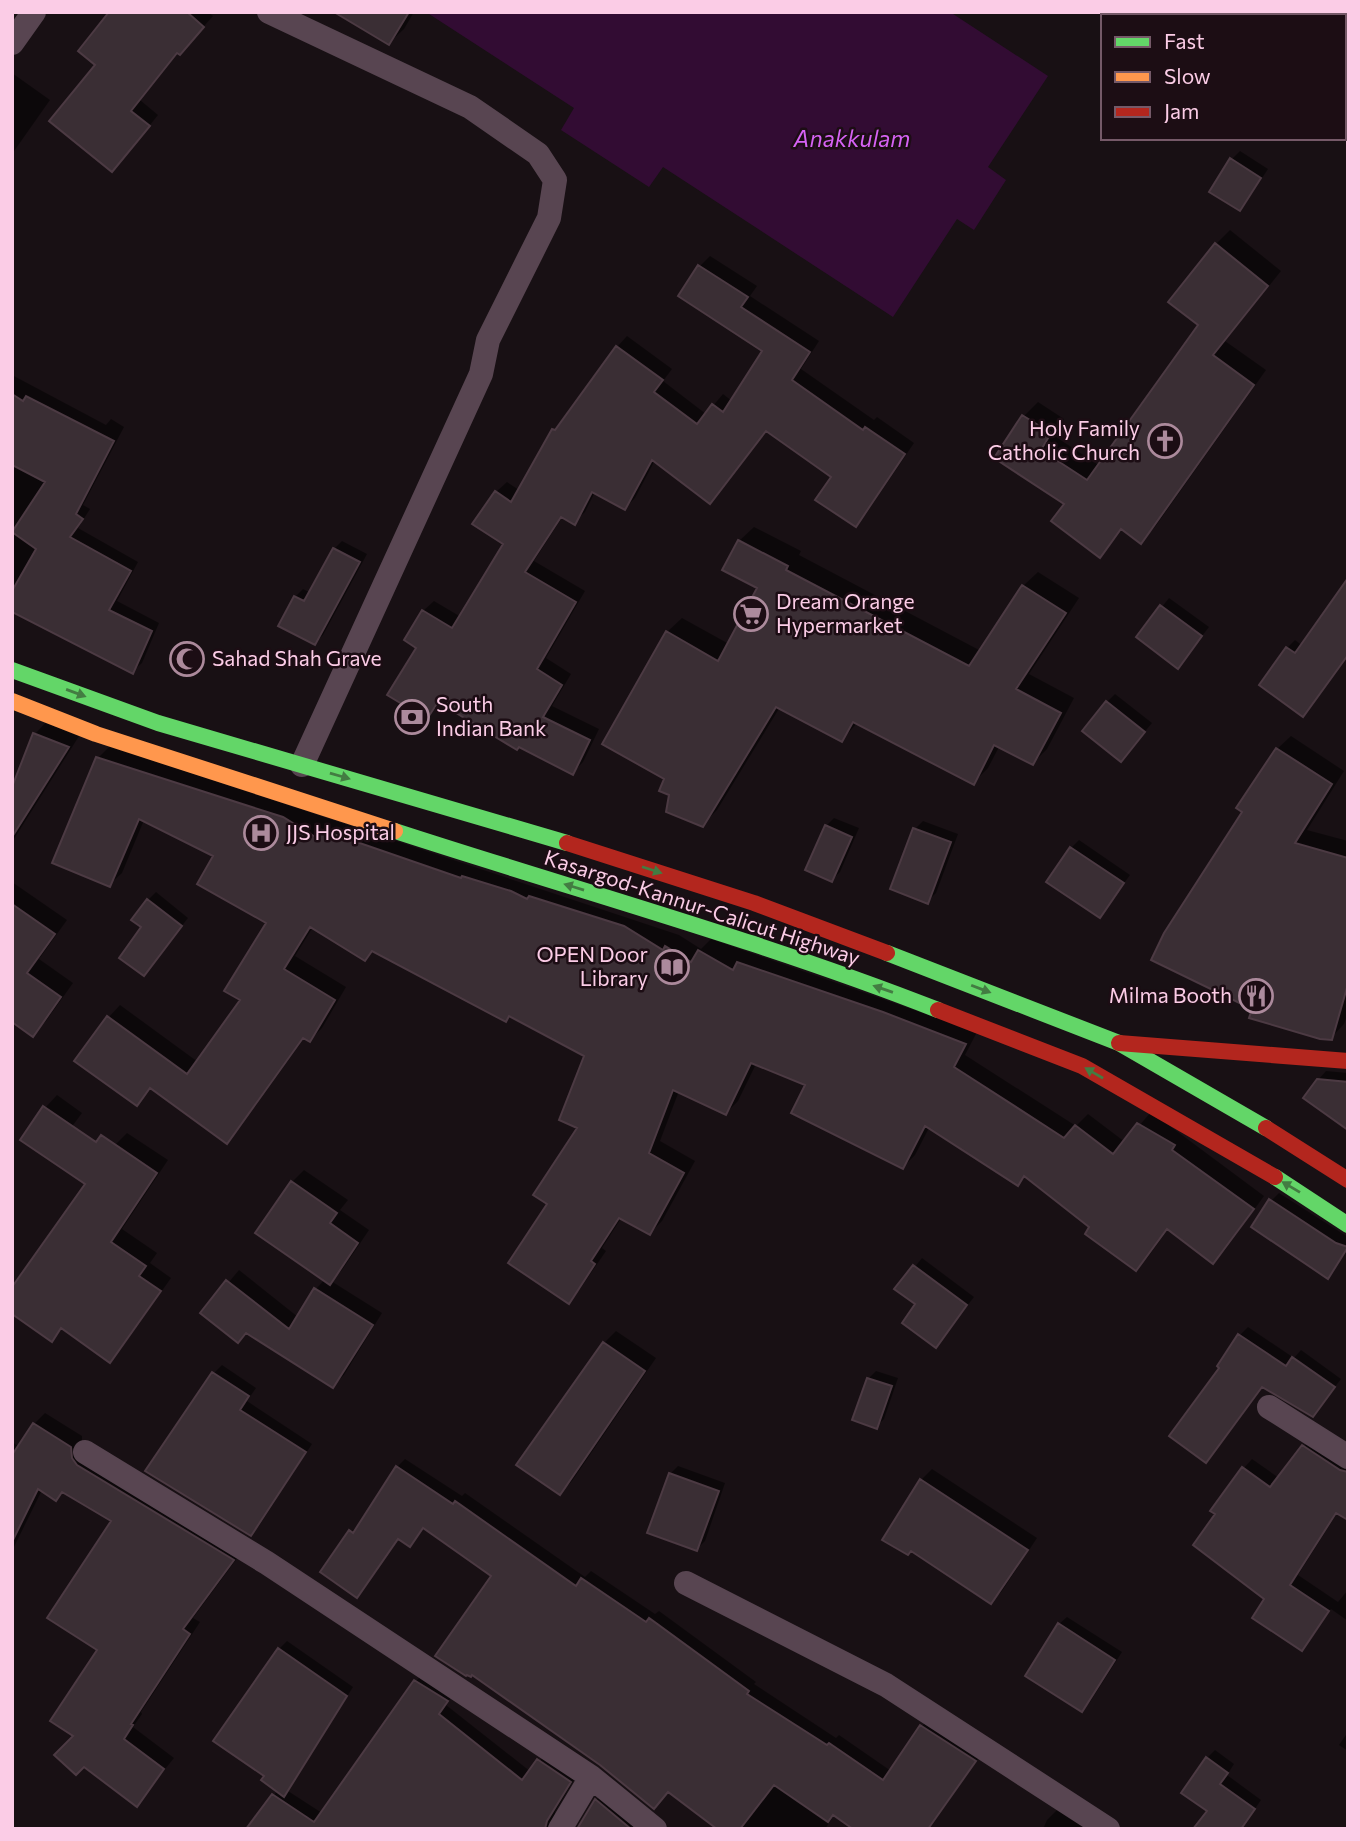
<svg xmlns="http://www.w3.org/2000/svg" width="1360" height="1841" font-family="Commissioner,sans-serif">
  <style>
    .water { fill: #320c33 }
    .shadow { fill: #0007 }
    .building { fill: #3a2e34; stroke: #4c3a43; stroke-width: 2 }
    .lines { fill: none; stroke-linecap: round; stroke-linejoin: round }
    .street { stroke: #584551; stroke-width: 24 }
    .fast { stroke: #63d668; stroke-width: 16 }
    .slow { stroke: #ff974d; stroke-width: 16 }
    .jam { stroke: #b3261e; stroke-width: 16 }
    .oneway { fill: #437c42 }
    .labels { text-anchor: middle; stroke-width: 5; stroke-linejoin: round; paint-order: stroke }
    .poi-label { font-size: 21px; fill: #fbcce6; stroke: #1c0d14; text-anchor: start }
    .street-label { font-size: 21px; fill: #fbcce6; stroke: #1c0d14 }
    .water-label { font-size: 23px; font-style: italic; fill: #d662f3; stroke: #1c0d14 }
  </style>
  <rect width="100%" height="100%" fill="#181014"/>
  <path class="water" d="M426 12H950L1048 76 988 167 1006 180 974 230 957 219 893 317 663 167 649 187 561 130 574 108Z"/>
  <path class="shadow" d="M111 12H208L213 16 189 43 178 51 140 100 158 115 122 160 98 64Z
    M337 12H414L404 29 389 43Z
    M1222 12H1233L1229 16Z
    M1344 58 1348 60V82L1344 87Z
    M12 73 50 100 12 154Z
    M1240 151 1268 169 1247 201 1240 209 1211 191 1232 159Z
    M1230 230 1281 271 1225 341 1266 370 1155 527 1141 541 1123 529 1100 556 1066 503 996 457 1024 416 1038 402 1064 419 1053 435 1100 466 1200 325 1216 244Z
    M710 256 757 286 750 296 819 341 801 369 874 420 877 417 914 443 866 514 856 525 833 476 767 430 710 502 655 460 635 498 625 508 595 492 585 512 574 522 563 516 534 561 585 591 546 658 571 674 552 706 599 729 583 762 573 772 441 701 427 717 419 647 423 611 434 601 461 617 505 544 496 492 507 482 519 490 553 430 564 420 617 347 627 336 672 369 663 381 706 414 723 394 732 401 764 350 680 296 700 266Z
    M12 375 106 425 111 419 124 427 83 505 90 509 78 528 138 562 117 601 159 623 142 663 133 671 12 609Z
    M754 527 801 551 799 555 981 651 1023 586 1038 572 1079 598 1029 674 1074 698 1047 749 1033 763 1000 745 988 768 973 783 858 722 842 740 780 707 717 810 702 825 671 794 667 779V632L682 618 729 644 759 587 739 541Z
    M342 541 367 554 323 635 315 643 295 597 303 589 311 593 334 549Z
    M1169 598 1209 627 1178 667 1138 637Z
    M1295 640 1303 646 1348 655 1303 714 1287 648Z
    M1115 694 1152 723 1121 760 1107 702Z
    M48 720 81 733 12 842V781L19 774 35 734Z
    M1291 736 1344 771 1307 830 1348 841V1013L1344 1024 1331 1038 1245 812 1277 749Z
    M110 746 679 935 701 949 711 939 977 1032 965 1055 1076 1126 1088 1114 1125 1142 1151 1112 1264 1196 1225 1250 1213 1262 1169 1228 1148 1257 1136 1269 1092 1227 1026 1175 1018 1184 930 1126 915 1155 903 1167 807 1084 756 1064 738 1101 726 1113 679 1091 660 1141 695 1161 662 1221 650 1233 622 1217 602 1248 606 1251 580 1289 568 1301 550 1204 580 1127 587 1055 511 1015 506 1020 374 950 365 959 313 927 295 956 346 987 322 1028 310 1040 305 1037 239 1129 226 1142 152 1088 137 1104 108 1018 120 1005 198 1062 243 1000 268 922 215 856 144 820 122 873 109 885 98 758Z
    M834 818 859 828 840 872 832 880 807 869 826 826Z
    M923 821 958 834 936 893 928 901 892 888 915 829Z
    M1079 840 1130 875 1100 916 1071 848Z
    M12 882 67 920 39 959 73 983 46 1021 33 1034 12 992Z
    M156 892 188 918 144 974 148 900Z
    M1326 1071 1348 1073V1128L1318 1080Z
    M57 1095 82 1113 59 1144 45 1108Z
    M127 1133 168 1160 122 1229 157 1253 150 1263 171 1278 121 1349 109 1361 63 1328 51 1339 115 1145Z
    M304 1170 348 1200 340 1210 369 1230 342 1270 331 1281 382 1313 344 1375 333 1386 247 1331 203 1313 239 1270 298 1317 316 1289 325 1279 292 1182Z
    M1279 1193 1348 1237V1250L1328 1276 1271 1201Z
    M922 1258 974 1297 936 1346 917 1304 897 1289Z
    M1248 1327 1294 1358 1301 1350 1341 1379 1313 1415 1263 1386 1206 1461 1240 1335Z
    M616 1331 656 1358 572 1481 560 1493 518 1464 604 1343Z
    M222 1365 256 1388 247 1401 312 1444 259 1526 251 1534 147 1470 214 1373Z
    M876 1371 898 1378 884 1419 876 1427 868 1379Z
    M45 1413 82 1436V1447L244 1549 193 1618 200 1622 141 1712 142 1714 133 1727 174 1758 136 1805 75 1736 99 1650 114 1521 63 1491 42 1490 12 1551V1442L20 1447 34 1424Z
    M1312 1437 1348 1460V1518L1338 1512 1298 1575 1338 1602 1348 1590V1621L1331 1609 1310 1640 1302 1649 1267 1599 1218 1514 1244 1468 1252 1459 1279 1478Z
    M405 1459 462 1496 465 1493 585 1577 591 1571 655 1614 659 1611 756 1682 754 1684 836 1738 839 1735 891 1771 922 1726 930 1718 983 1752 929 1829H856L835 1814 825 1829H720L494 1575 424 1527 410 1545 399 1538 356 1595 351 1532 360 1524 397 1467Z
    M678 1466 725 1483 705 1541 697 1549 670 1474Z
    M932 1469 1037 1538 1002 1591 991 1602 921 1480Z
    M1067 1617 1122 1652 1090 1702 1082 1710 1059 1624Z
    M287 1641 353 1687 288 1791 322 1813 416 1681 424 1673 455 1692 446 1705 531 1772 547 1752 578 1773 555 1812 556 1829H248L278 1790 266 1776 216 1741 279 1649Z
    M1348 1732V1751L1339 1745Z
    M1215 1750 1234 1764 1227 1775 1261 1800 1241 1829 1209 1810 1207 1758Z
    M605 1792 647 1829H579L596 1800Z
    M1058 1809 1094 1829H1043L1047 1820Z"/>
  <path class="building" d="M109 12H187L204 27 180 55 177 53 131 111 150 126 112 172 49 121 95 65 78 51Z
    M334 12H409L389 45Z
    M1230 158 1261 178 1240 211 1209 192Z
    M1215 243 1268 286 1213 355 1254 385 1141 544 1121 529 1100 558 1051 521 1064 504 994 458 1022 415 1051 433 1041 450 1087 480 1198 325 1168 302Z
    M698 265 748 297 741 307 810 352 792 380 863 430 865 427 905 454 856 527 815 500 831 477 766 431 710 504 652 460 625 510 592 492 575 525 561 517 525 572 576 602 537 669 562 685 543 717 590 740 573 775 519 747 517 750 438 702 427 719 387 695 416 648 404 640 422 610 452 628 503 544 472 524 495 491 511 502 552 429 555 430 616 346 663 380 654 392 697 424 712 404 723 412 762 351 678 296Z
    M12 394 23 401 26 396 114 441 76 514 83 519 70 537 131 571 109 610 152 631 133 674 12 612V591L36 549 12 532 45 482 12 465Z
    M738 540 788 566 786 570 969 666 1022 585 1066 613 1016 689 1061 713 1033 765 994 745 974 785 853 722 842 742 776 707 703 827 666 812 669 795 659 791 664 779 602 744 666 631 718 661 757 588 722 570Z
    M333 548 360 562 315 645 278 626 294 596 304 601Z
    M1348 578V655L1303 717 1259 685 1286 647 1295 653Z
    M1160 605 1202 636 1178 669 1136 637Z
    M1106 701 1145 732 1121 762 1082 731Z
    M33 733 69 747 12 837V787Z
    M1276 748 1332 784 1295 843 1348 858V984L1332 1040 1320 1039 1249 1018 1252 1009 1151 960 1164 933 1242 812 1236 808Z
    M96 757 283 817 317 838 322 830 461 878 462 876 511 891 527 899 529 896 624 926 663 950 665 946 691 962 698 950 733 970 737 962 883 1012 966 1044 954 1067 1064 1138 1075 1125 1113 1154 1137 1123 1175 1145 1172 1150 1254 1209 1213 1264 1167 1229 1136 1271 1085 1234 1089 1227 1024 1176 1018 1186 925 1126 903 1169 791 1113 805 1085 751 1063 726 1115 673 1090 649 1153 684 1173 650 1235 619 1218 591 1261 595 1264 569 1304 508 1263 547 1204 533 1195 577 1128 559 1120 584 1056 509 1016 506 1022 372 951 365 961 310 927 284 969 335 1000 310 1042 303 1038 227 1144 150 1088 137 1106 74 1061 107 1016 187 1074 240 1000 224 991 266 923 197 884 213 856 139 819 110 887 52 863Z
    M825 825 852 837 832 882 805 870Z
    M913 828 951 842 928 904 890 889Z
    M1070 847 1124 883 1100 918 1046 882Z
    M147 899 182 926 144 976 119 958 141 927 131 920Z
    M12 904 55 934 27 973 61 997 33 1037 12 1022Z
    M1317 1079 1348 1082V1130L1303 1098Z
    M43 1106 96 1142 101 1135 157 1173 111 1242 146 1266 139 1276 161 1291 110 1363 61 1328 52 1342 12 1314V1287L85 1184 20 1140Z
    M291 1181 337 1213 330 1223 358 1243 330 1285 255 1233Z
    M1269 1199 1336 1243 1348 1247 1328 1279 1251 1227Z
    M913 1265 967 1305 936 1348 902 1323 915 1304 894 1289Z
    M226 1280 289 1329 314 1288 373 1325 333 1388 246 1333 238 1343 200 1313Z
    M1238 1334 1286 1366 1292 1357 1335 1387 1313 1417 1262 1387 1206 1463 1169 1436 1219 1368 1217 1366Z
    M603 1342 645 1371 560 1495 516 1465Z
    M212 1372 249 1396 240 1410 306 1452 251 1536 145 1471Z
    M867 1378 892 1386 877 1429 852 1420Z
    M33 1423 71 1447 72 1458 77 1465 234 1560 183 1629 190 1634 131 1724 133 1725 124 1739 164 1769 137 1807 84 1767 76 1775 54 1755 73 1736 50 1721 97 1650 47 1618 111 1521 62 1492 56 1501 38 1489 12 1542V1455Z
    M1302 1445 1340 1470 1348 1472V1520L1336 1513 1290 1585 1329 1611 1302 1651 1252 1618 1264 1599 1193 1545 1215 1514 1210 1511 1242 1467 1270 1487Z
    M396 1466 453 1504 455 1501 576 1586 581 1578 646 1622 649 1618 749 1691 747 1694 827 1745 829 1743 883 1780 920 1725 976 1761 928 1829H853L833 1815 828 1822 774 1785 740 1829H717L668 1792 654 1809 600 1765 472 1675 471 1677 467 1675 466 1676 435 1656 491 1576 423 1528 410 1547 398 1539 357 1598 320 1572 349 1530 353 1533Z
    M669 1473 719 1491 697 1551 647 1533Z
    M920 1479 1028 1550 991 1604 911 1551 908 1555 882 1540Z
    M1058 1623 1115 1660 1082 1712 1025 1676Z
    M278 1648 347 1696 284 1797 261 1780 264 1776 213 1741Z
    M414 1680 448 1701 439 1714 522 1780 537 1759 571 1782 547 1821 545 1829H246L272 1794 314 1822Z
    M1206 1757 1228 1773 1220 1784 1255 1809 1241 1829H1193L1207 1811 1181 1793Z
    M595 1799 631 1829H577Z"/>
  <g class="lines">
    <path class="street" d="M269 12 470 107 538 154 555 180 549 218 488 340 481 374 302 765
      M1331 12 1333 16
      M1344 40 1348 47
      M12 43 34 12
      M1269 1407 1348 1457
      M85 1452 267 1563 591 1777 655 1829
      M686 1583 886 1685 1108 1829
      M560 1829 591 1777"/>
    <path class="fast" d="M12 670 158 723 567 843
      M395 831C576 890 760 940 938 1010
      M887 953 1119 1043 1266 1128
      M1275 1177 1348 1225"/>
    <path class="slow" d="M12 701 96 734 395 831"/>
    <path class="jam" d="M567 843 754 903 887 953
      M938 1010 1082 1066 1275 1177
      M1119 1043 1348 1061
      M1266 1128 1348 1180"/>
  </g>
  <defs><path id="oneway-solid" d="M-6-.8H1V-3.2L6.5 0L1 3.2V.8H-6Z" transform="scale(1.75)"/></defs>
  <g class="oneway">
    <use href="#oneway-solid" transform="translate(76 693) rotate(20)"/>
    <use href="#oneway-solid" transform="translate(340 776) rotate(16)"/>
    <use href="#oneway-solid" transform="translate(652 870) rotate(18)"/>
    <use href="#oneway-solid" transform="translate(574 887) rotate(-163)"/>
    <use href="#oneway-solid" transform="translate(883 989) rotate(-161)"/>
    <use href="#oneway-solid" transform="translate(981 989) rotate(21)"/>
    <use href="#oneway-solid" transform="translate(1094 1073) rotate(-150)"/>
    <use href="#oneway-solid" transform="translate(1291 1187) rotate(-149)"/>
  </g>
  <defs>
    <g id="church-ring" transform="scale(1.75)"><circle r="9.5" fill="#1c0d14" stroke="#ac8a9c" stroke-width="1.5"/><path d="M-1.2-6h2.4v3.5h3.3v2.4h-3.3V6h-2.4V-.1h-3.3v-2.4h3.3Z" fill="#ac8a9c"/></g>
    <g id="supermarket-ring" transform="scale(1.75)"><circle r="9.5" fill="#1c0d14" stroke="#ac8a9c" stroke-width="1.5"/><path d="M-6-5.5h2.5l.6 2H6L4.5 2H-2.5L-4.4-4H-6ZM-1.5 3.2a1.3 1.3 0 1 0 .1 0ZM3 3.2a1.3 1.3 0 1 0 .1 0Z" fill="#ac8a9c"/></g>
    <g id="mosque-ring" transform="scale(1.75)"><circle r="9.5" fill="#1c0d14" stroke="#ac8a9c" stroke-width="1.5"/><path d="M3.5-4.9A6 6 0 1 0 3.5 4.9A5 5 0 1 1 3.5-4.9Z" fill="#ac8a9c"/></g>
    <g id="bank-ring" transform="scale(1.75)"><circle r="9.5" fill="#1c0d14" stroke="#ac8a9c" stroke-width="1.5"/><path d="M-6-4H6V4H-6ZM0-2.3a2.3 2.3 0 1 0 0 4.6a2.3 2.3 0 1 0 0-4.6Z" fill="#ac8a9c"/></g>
    <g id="hospital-ring" transform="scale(1.75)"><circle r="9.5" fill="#1c0d14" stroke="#ac8a9c" stroke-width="1.5"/><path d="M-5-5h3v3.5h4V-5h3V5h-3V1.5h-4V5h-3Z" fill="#ac8a9c"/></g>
    <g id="library-ring" transform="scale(1.75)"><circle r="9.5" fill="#1c0d14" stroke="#ac8a9c" stroke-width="1.5"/><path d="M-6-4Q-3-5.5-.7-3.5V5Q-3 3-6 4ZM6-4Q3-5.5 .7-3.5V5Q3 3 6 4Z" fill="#ac8a9c"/></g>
    <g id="restaurant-ring" transform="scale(1.75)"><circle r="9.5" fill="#1c0d14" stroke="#ac8a9c" stroke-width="1.5"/><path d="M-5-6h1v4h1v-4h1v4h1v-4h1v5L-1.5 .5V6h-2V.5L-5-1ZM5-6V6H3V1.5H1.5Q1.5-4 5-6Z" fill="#ac8a9c"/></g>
  </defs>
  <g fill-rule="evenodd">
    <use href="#church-ring" x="1165" y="441"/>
    <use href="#supermarket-ring" x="751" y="614"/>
    <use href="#mosque-ring" x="187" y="659"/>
    <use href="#bank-ring" x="412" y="717"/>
    <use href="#hospital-ring" x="261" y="833"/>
    <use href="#library-ring" x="672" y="967"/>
    <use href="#restaurant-ring" x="1256" y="996"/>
  </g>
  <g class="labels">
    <g class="poi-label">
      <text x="1140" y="436" text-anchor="end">Holy Family<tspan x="1140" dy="24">Catholic Church</tspan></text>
      <text x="776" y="609">Dream Orange<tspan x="776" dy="24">Hypermarket</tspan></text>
      <text x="212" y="666">Sahad Shah Grave</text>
      <text x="436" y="712">South<tspan x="436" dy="24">Indian Bank</tspan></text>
      <text x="286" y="840">JJS Hospital</text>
      <text x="648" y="962" text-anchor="end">OPEN Door<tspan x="648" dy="24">Library</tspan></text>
      <text x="1232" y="1003" text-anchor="end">Milma Booth</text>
    </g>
    <g class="street-label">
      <text transform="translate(702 908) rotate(18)" y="7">Kasargod-Kannur-Calicut Highway</text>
    </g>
    <g class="water-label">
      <text x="852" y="147">Anakkulam</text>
    </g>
  </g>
  <rect width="1360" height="1841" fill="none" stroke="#fbcce6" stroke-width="28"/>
  <rect x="1101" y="14" width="245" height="126" fill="#1c0d14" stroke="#755968" stroke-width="2"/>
  <rect x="1115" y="37" width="35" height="10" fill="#63d668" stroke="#755968" stroke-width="2"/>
  <text x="1164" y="49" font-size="21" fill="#fbcce6">Fast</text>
  <rect x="1115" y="72" width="35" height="10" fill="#ff974d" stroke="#755968" stroke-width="2"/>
  <text x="1164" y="84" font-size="21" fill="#fbcce6">Slow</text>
  <rect x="1115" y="107" width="35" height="10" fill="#b3261e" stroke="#755968" stroke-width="2"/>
  <text x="1164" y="119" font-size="21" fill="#fbcce6">Jam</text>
</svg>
